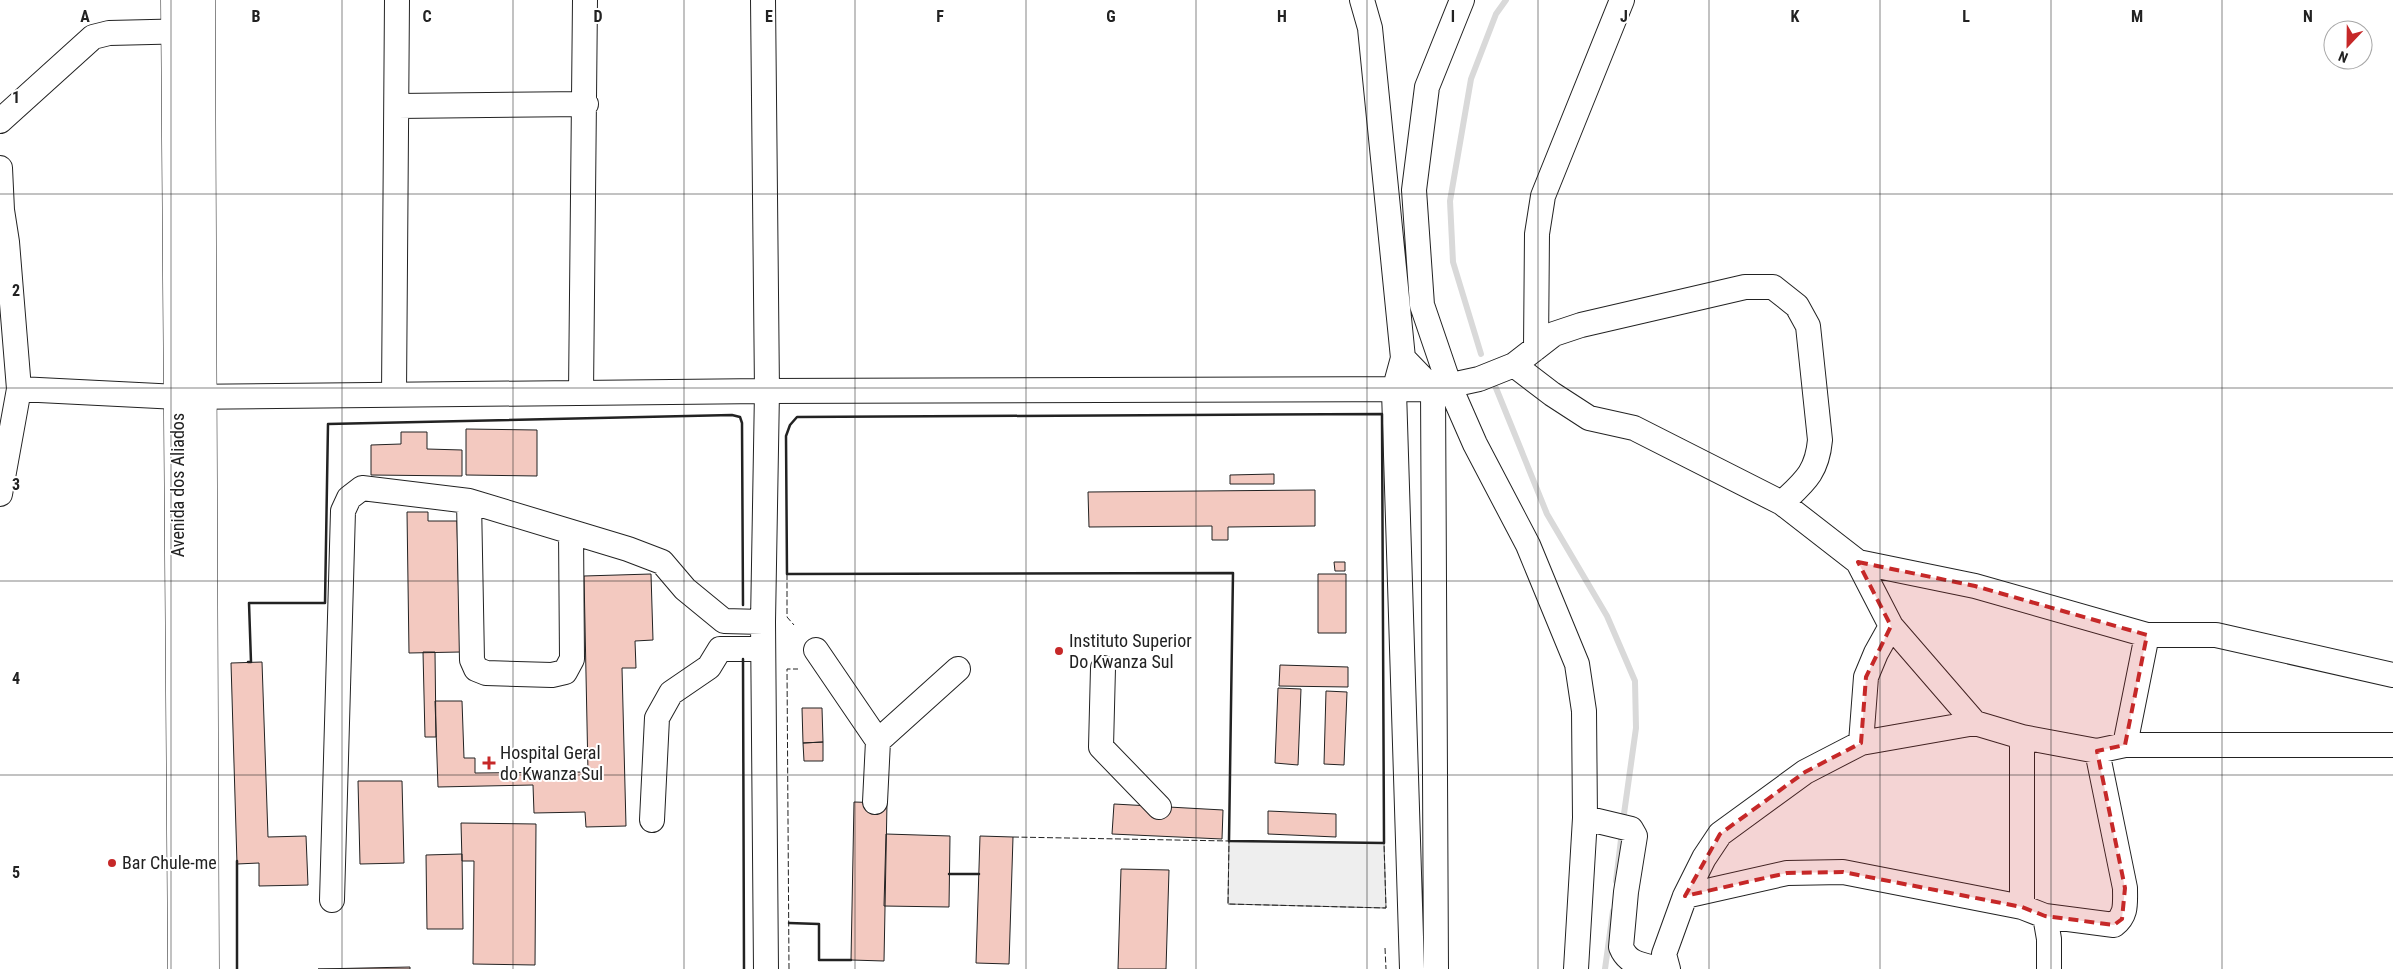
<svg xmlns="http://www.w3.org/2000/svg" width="2393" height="969" font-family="'Roboto Condensed',sans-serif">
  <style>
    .green { fill: #eee; stroke: #6f6f6f }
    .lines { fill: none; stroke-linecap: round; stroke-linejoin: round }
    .stream { stroke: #d9d9d9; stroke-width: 6 }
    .building { fill: #f3c9c0; stroke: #222 }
    .minor-casing { stroke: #222; stroke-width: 26 }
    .major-casing { stroke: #222; stroke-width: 29 }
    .minor { stroke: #fff; stroke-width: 24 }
    .major { stroke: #fff; stroke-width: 28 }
    .fence { stroke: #222; stroke-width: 1; stroke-dasharray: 6 2.5; stroke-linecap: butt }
    .wall { stroke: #222; stroke-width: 2.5 }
    .marked { fill: #c62828; fill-opacity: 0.2; stroke: #c62828; stroke-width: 4; stroke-dasharray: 10 6; stroke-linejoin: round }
    .grid { fill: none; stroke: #222; stroke-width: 1; stroke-opacity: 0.55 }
    .poi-dot { fill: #c62828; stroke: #fff; stroke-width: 2 }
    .labels { text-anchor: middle; stroke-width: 4; stroke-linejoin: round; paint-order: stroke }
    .street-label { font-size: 18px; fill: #222; stroke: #fff }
    .poi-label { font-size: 18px; fill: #222; stroke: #fff; text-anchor: start }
    .grid-label { font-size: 16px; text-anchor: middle; font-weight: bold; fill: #222; stroke: #fff; stroke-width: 4; stroke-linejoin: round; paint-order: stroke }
  </style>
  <rect width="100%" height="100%" fill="#fff"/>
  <path class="green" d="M1229 841 1384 843 1386 908 1228 904Z"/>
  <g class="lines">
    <path class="stream" d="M1481 354 1453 262 1450 201 1471 79 1496 14 1506 0
      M1496 388 1547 514 1607 616 1635 681 1636 728 1623 821
      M1616 881 1622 831
      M1605 969 1613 911"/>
  </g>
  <path class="building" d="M466 429 537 430V476L466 475Z
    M401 432H427V449L462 450V476L371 475V445L401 444Z
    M1274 474V484H1230V475Z
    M1315 490V526L1228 527V540H1212V526L1089 527 1088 492Z
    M407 512H428V521H457L460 652 409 653Z
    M1334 562H1345V571H1335Z
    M651 574 653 640 635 641 636 668H622L626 826 586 827 585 812 534 813 533 785 438 787 435 701H462L464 758H475V773L588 772 584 576Z
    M1318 574H1346V633H1318Z
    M423 652H435L436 737H425Z
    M262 662 268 837 306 836 308 885 259 886V863L237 864 231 663Z
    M1280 665 1348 667V687L1279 686Z
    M1278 688 1301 689 1298 765 1275 763Z
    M1326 691 1347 692 1344 765 1324 764Z
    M802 708H822L823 742 803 743Z
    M823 742V761H804L803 743Z
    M358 781H402L404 863 360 864Z
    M854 802 887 803 884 961 851 960Z
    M1114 804 1223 810 1222 839 1112 834Z
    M1268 811 1336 814V837L1268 834Z
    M461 823 536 824 535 965 473 964 474 861H462Z
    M886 834 950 836 949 907 884 906Z
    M980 836 1013 837 1009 964 976 963Z
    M462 854 463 929H427L426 855Z
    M1121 869 1169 870 1166 969H1118Z
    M410 967V969H318Z"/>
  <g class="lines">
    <g class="minor-casing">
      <path id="minor" d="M763 0 767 391 763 622 766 969
        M1362 0 1370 28 1403 358 1394 391 1412 969
        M1462 0 1427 87 1414 190 1422 305 1450 387 1475 444 1528 545 1577 664 1584 711 1585 818 1576 969
        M398 106 586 104
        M0 121 93 37 109 33 193 31
        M0 168 2 210 7 242 19 389 0 494
        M1536 348 1537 234 1543 196 1622 0
        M1403 358 1433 389 1436 969
        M1514 365 1552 394 1589 418 1634 428 1782 503 1858 562 1891 626 1975 723 1861 743 1805 772 1720 834 1704 858 1685 896 1664 954 1668 969
        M19 389 178 397 767 391 1433 389 1479 379 1514 365 1554 334 1581 325 1745 287H1773L1797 306 1808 326 1820 440C1817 473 1804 482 1782 503
        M581 393 585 0
        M394 394 397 0
        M469 501 472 660 476 669 486 673 552 675 565 672 572 659 571 532
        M1858 562 1975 586 2147 635H2216L2393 675
        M816 650 878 741
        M1103 668 1101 747 1159 807
        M1975 723 2022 737 2097 751 2125 745H2393
        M2022 737V907
        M1861 743 1866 677 1876 653 1891 626
        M2125 745 2147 635
        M875 802 878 741 958 669
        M1585 818 1631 829 1635 836 1626 892 1621 947C1628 965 1644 965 1660 969
        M652 820 657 718 671 693 709 667 720 649H763
        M1685 896 1787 873 1843 872 2022 907 2045 916 2049 939V969
        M332 900 343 511 349 498 362 488 469 501 628 549 662 562 685 589 724 621 763 622
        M2045 916 2114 925C2127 915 2125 904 2125 888L2097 751"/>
    </g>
    <g class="major-casing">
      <path id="major" d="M175 0 182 969
        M201 0 205 969"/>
    </g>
    <use href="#minor" class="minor"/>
    <use href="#major" class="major"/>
    <path class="fence" d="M787 574V617L794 625
      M1013 837 1229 841 1228 904 1386 908 1384 843
      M1385 948 1386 969
      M789 969 787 669H798"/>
    <path class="wall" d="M1382 414 1384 843 1229 841 1233 573 787 574 786 436 790 425 797 417Z
      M743 659 744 969
      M248 662H251L249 603H325L328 424 732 415 740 417 742 423 743 605
      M237 861V969
      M949 874H979
      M789 923 819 924V960H851"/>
  </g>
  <path class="marked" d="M1858 562 1975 586 2147 635 2125 745 2097 751 2125 888 2122 919 2114 925 2045 916 2022 907 1843 872 1787 873 1685 896 1720 834 1805 772 1861 743 1866 677 1891 626Z"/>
  <path class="grid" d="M171 0V969M342 0V969M513 0V969M684 0V969M855 0V969M1026 0V969M1196 0V969M1367 0V969M1538 0V969M1709 0V969M1880 0V969M2051 0V969M2222 0V969M0 194H2393M0 388H2393M0 581H2393M0 775H2393"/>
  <g class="poi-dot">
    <circle cx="1059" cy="651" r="5"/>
    <path d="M486.5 755.5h5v5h5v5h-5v5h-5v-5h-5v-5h5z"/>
    <circle cx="112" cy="863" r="5"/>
  </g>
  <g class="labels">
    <g class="street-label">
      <text transform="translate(178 485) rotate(-90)" y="6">Avenida dos Aliados</text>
    </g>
    <g class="poi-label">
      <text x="1069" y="647">Instituto Superior<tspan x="1069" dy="21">Do Kwanza Sul</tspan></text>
      <text x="500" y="759">Hospital Geral<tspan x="500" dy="21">do Kwanza Sul</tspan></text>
      <text x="122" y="869">Bar Chule-me</text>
    </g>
  </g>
  <g class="grid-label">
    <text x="85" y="22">A</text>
    <text x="256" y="22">B</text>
    <text x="427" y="22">C</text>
    <text x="598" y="22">D</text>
    <text x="769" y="22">E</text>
    <text x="940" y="22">F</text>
    <text x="1111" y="22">G</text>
    <text x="1282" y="22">H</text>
    <text x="1453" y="22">I</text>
    <text x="1624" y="22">J</text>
    <text x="1795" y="22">K</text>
    <text x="1966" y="22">L</text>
    <text x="2137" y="22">M</text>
    <text x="2308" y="22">N</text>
    <text x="16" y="103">1</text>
    <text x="16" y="296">2</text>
    <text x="16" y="490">3</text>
    <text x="16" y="684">4</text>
    <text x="16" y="878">5</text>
  </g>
  <g transform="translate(2348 45) rotate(202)"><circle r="24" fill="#ffffff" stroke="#a7a7a7"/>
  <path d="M0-4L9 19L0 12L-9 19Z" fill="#c62828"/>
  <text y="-8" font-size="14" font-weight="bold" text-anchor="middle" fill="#222222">N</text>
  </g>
</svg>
